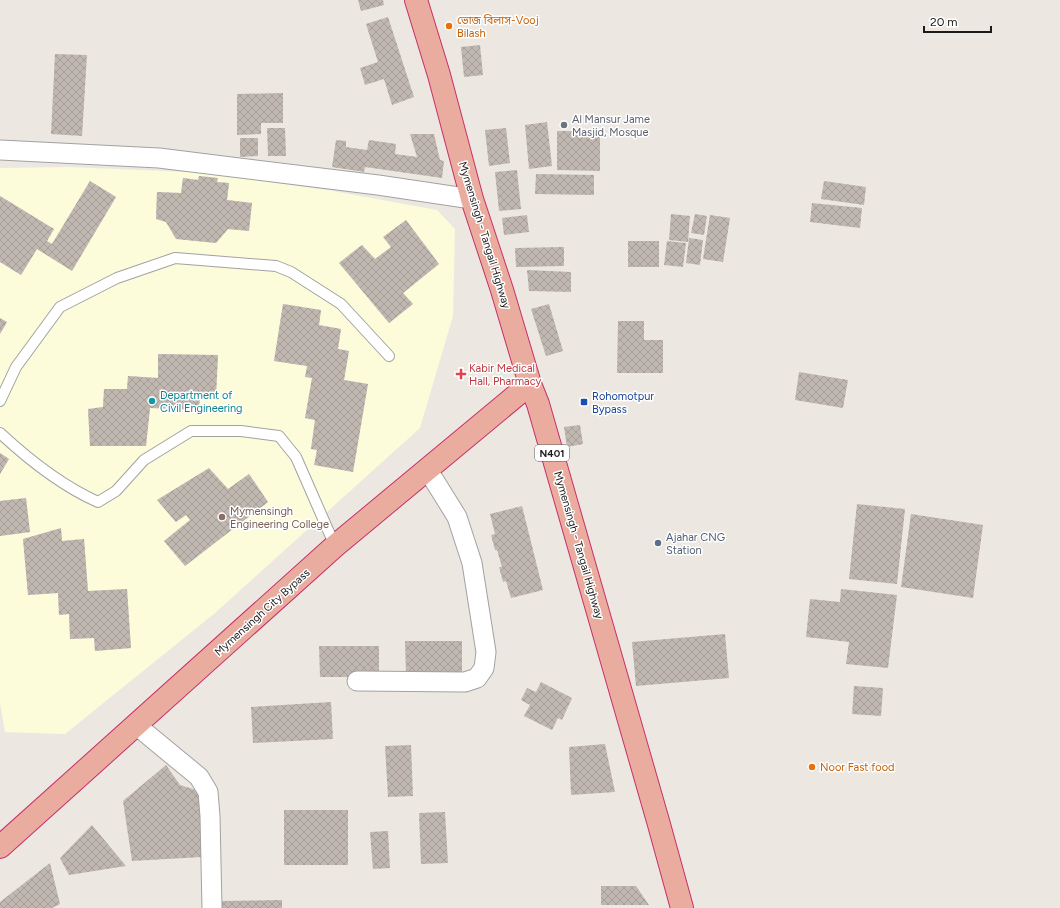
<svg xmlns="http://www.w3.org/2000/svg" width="1060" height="908" font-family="Figtree,'Noto Sans Bengali',sans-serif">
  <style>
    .education { fill: #fcfbda; fill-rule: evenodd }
    .building { fill: url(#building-cross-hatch) }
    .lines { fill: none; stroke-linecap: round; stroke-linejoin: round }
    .service-casing { stroke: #a2a2a2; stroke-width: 12 }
    .minor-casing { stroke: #a2a2a2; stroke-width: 21 }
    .trunk-casing { stroke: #c92f6a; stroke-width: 24 }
    .service { stroke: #fff; stroke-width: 10 }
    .minor { stroke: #fff; stroke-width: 19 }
    .trunk { stroke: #eaac9e; stroke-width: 22 }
    .food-dot { fill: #e8710a; stroke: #fff; stroke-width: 1.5 }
    .worship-dot { fill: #6b7280; stroke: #fff; stroke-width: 1.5 }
    .health-dot { fill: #e0444e; stroke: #fff; stroke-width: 1.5 }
    .culture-dot { fill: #0f9aa8; stroke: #fff; stroke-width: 1.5 }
    .transit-dot { fill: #1a4fb4; stroke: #fff; stroke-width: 1.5 }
    .education-dot { fill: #8d6e63; stroke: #fff; stroke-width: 1.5 }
    .service-dot { fill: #5c6f8a; stroke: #fff; stroke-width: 1.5 }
    .labels { text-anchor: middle; stroke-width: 3; stroke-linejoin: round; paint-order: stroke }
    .shield { fill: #fff; stroke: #5f5f5f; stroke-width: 1 }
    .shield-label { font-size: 10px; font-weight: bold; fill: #1b1b1b }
    .food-label { font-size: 11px; fill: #c56008; stroke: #fff; text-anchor: start }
    .worship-label { font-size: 11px; fill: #5b616d; stroke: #fff; text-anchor: start }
    .street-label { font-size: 11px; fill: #1b1b1b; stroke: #fff }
    .health-label { font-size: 11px; fill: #be3a42; stroke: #fff; text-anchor: start }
    .culture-label { font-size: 11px; fill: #0d838f; stroke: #fff; text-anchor: start }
    .transit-label { font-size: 11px; fill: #164399; stroke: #fff; text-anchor: start }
    .education-label { font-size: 11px; fill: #785e54; stroke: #fff; text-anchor: start }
    .service-label { font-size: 11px; fill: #4e5e75; stroke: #fff; text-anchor: start }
  </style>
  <defs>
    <pattern id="building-cross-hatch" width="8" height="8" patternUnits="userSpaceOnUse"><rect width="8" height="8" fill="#c0b7b1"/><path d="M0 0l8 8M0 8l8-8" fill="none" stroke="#a49d98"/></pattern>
  </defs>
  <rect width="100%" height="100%" fill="#ece8e1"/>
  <path class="education" d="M69 167 186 172 221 169 255 180 333 191 437 210 455 229 453 316 420 428 215 613 65 734 5 732 0 703V536L30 532 26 498 0 501V474L9 459 0 453V334L7 323 0 318V262L21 275 37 249 72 270 116 197 90 181 52 244 47 241 54 229 0 196V168ZM199 176 217 178V182L229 183 227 200 252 203 249 231 228 229 216 243 176 239 166 222 156 219 157 192 181 193 183 178 198 180ZM406 220 439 264 403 293 413 304 389 323 339 263 361 245 375 259 391 247 384 237ZM283 304 321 310 319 325 341 329 338 349 349 351 344 380 368 384 353 472 315 465 317 450 311 448 315 420 305 418 312 378 307 366 274 361ZM158 354 218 356 216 395 200 396 199 410 150 408 146 446H90L88 409 103 407 104 389H127L128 376 158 378ZM209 469 228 489 249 474 268 502 185 566 164 541 190 520 186 515 175 522 157 500ZM61 529 62 541 84 539 88 591 127 589 131 648 95 651 94 638 70 639 69 614 59 615 58 593 28 595 23 539Z"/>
  <path class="building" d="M358 0H383L384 5 361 11Z
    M388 17 414 97 392 105 384 79 365 85 360 68 378 62 366 24Z
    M480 45 483 75 464 77 461 47Z
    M55 54 87 55 82 136 51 134Z
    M283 93V123H261V134L237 135V94Z
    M547 122 552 166 529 169 525 125Z
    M267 128H285L286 156H268Z
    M506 128 510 163 489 166 485 130Z
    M557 131H600V171L557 170Z
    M410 134H434L440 160 444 161 442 178 365 167 364 172 332 167 336 140 346 141V147L367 150 369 140 396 144 395 154 417 157Z
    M240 138H258V156L240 157Z
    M517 170 521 209 499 211 495 172Z
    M536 174 594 175V195L535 194Z
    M199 176 218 178 217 182 229 183 227 200 252 203 249 231 228 229 216 243 176 239 166 222 156 219 157 192 181 193 183 178 198 180Z
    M90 181 116 197 72 271 37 249 21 275 0 262V196L54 229 47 241 52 244Z
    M824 181 866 187 864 205 821 199Z
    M812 203 862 208 860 228 810 222Z
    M671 214 690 216 688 242 669 240Z
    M695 214 707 216 704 235 691 233Z
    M527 215 529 232 504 235 502 218Z
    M710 215 730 218 723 262 703 259Z
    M406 220 439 264 403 293 413 304 389 323 339 263 362 245 375 259 391 247 383 237Z
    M689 238 703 240 700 265 686 263Z
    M628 241H659V267H628Z
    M667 241 686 243 683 267 664 265Z
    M564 247V266L516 267 515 248Z
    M527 270 571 272V292L529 291Z
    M283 304 321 310 319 325 341 329 338 349 349 351 344 380 368 384 353 472 314 465 317 450 311 449 315 420 305 418 312 378 305 377 307 366 274 361Z
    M549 304 563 351 546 356 531 309Z
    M0 318 7 322 0 334Z
    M618 321H644V340H663V373H617Z
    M158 354 218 355 216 396H200L199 410 150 408 146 446H90L88 409 103 407 104 389H127L128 376 158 378Z
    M799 372 848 380 843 408 795 400Z
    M580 425 583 444 567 447 564 427Z
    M0 453 9 459 0 474Z
    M209 468 228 489 249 474 268 502 185 566 164 541 190 520 186 515 176 522 157 500Z
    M26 498 30 532 0 536V501Z
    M857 504 905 509 897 584 849 579Z
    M522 506 543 590 511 598 506 581 503 582 499 567H502L497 550H495L491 535 495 534 490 514Z
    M911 514 983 525 973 598 901 587Z
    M61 528 62 541 84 539 88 591 127 589 131 648 95 651 94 638 70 639 69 614 59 615 58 593 28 595 23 539Z
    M841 589 897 595 888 668 846 664 849 642 806 637 810 599 840 602Z
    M725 634 729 678 636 686 632 642Z
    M405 641H462V674L406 675Z
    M319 646H379V677H320Z
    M541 682 572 698 562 720 558 718 552 730 524 716 530 705 521 700 527 688 536 692Z
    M854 686 883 688 881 716 852 714Z
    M331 702 333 739 253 743 251 707Z
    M605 744 615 792 571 795 569 747Z
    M411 745 413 796 388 797 385 746Z
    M166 765 180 785 199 791 202 857 132 861 123 801Z
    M284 810H348V865H284Z
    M445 812 448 863 421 864 419 813Z
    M92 825 126 866 69 875 60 858Z
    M388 831 390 868 373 869 370 832Z
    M50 863 60 904 52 908H0V902Z
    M601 886H636L649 905H601Z
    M282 900V908H219V901Z"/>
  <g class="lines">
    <g class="service-casing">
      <path id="service" d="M0 401 16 367 60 307 117 278 175 258 276 266 291 272 341 304 389 356
        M0 433C29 460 62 486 98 502L116 491 144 460 191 431H241L279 436 296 457 335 546"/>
    </g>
    <g class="minor-casing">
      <path id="minor" d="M0 150 159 158 378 185 472 199
        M357 681 465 682 477 678 484 668 486 652 472 563 457 517 434 480 426 470
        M136 725 199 777 208 792 210 816 212 908"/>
    </g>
    <g class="trunk-casing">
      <path id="trunk" d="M416 0 439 75 472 199 502 290 530 384 538 404 658 821 682 908
        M0 847 335 546 530 384"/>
    </g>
    <use href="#service" class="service"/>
    <use href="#minor" class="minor"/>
    <use href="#trunk" class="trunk"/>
  </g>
  <g class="food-dot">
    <circle cx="449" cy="26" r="4"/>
    <circle cx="812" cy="767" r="4"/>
  </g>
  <circle class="worship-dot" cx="564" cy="125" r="4"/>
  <path class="health-dot" d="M459 368h4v4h4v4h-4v4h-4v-4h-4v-4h4z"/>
  <circle class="culture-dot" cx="152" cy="401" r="4"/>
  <rect class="transit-dot" x="580" y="398" width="8" height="8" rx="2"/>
  <circle class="education-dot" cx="222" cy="517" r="4"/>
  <circle class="service-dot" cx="658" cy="543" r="4"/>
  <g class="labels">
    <rect class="shield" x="535" y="445" width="34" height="16" rx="3"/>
    <g class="shield-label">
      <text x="552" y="457">N401</text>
    </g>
    <g class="food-label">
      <text x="457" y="24">ভোজ বিলাস-Vooj<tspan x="457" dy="13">Bilash</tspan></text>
      <text x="820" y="771">Noor Fast food</text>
    </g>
    <g class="worship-label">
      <text x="572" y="123">Al Mansur Jame<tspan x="572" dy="13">Masjid, Mosque</tspan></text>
    </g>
    <g class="street-label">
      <text transform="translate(485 235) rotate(73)" y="4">Mymensingh - Tangail Highway</text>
      <text transform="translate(579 545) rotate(74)" y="4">Mymensingh - Tangail Highway</text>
      <text transform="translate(262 612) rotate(-42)" y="4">Mymensingh City Bypass</text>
    </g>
    <g class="health-label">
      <text x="469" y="372">Kabir Medical<tspan x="469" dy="13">Hall, Pharmacy</tspan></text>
    </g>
    <g class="culture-label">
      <text x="160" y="399">Department of<tspan x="160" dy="13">Civil Engineering</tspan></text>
    </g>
    <g class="transit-label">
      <text x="592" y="400">Rohomotpur<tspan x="592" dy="13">Bypass</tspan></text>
    </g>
    <g class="education-label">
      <text x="230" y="515">Mymensingh<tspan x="230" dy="13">Engineering College</tspan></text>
    </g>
    <g class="service-label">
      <text x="666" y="541">Ajahar CNG<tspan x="666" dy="13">Station</tspan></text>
    </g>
  </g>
  <path d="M924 26v6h67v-6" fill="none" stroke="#1b1b1b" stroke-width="2"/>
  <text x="930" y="26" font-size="12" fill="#1b1b1b" stroke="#ffffff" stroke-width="3" paint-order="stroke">20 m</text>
</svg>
